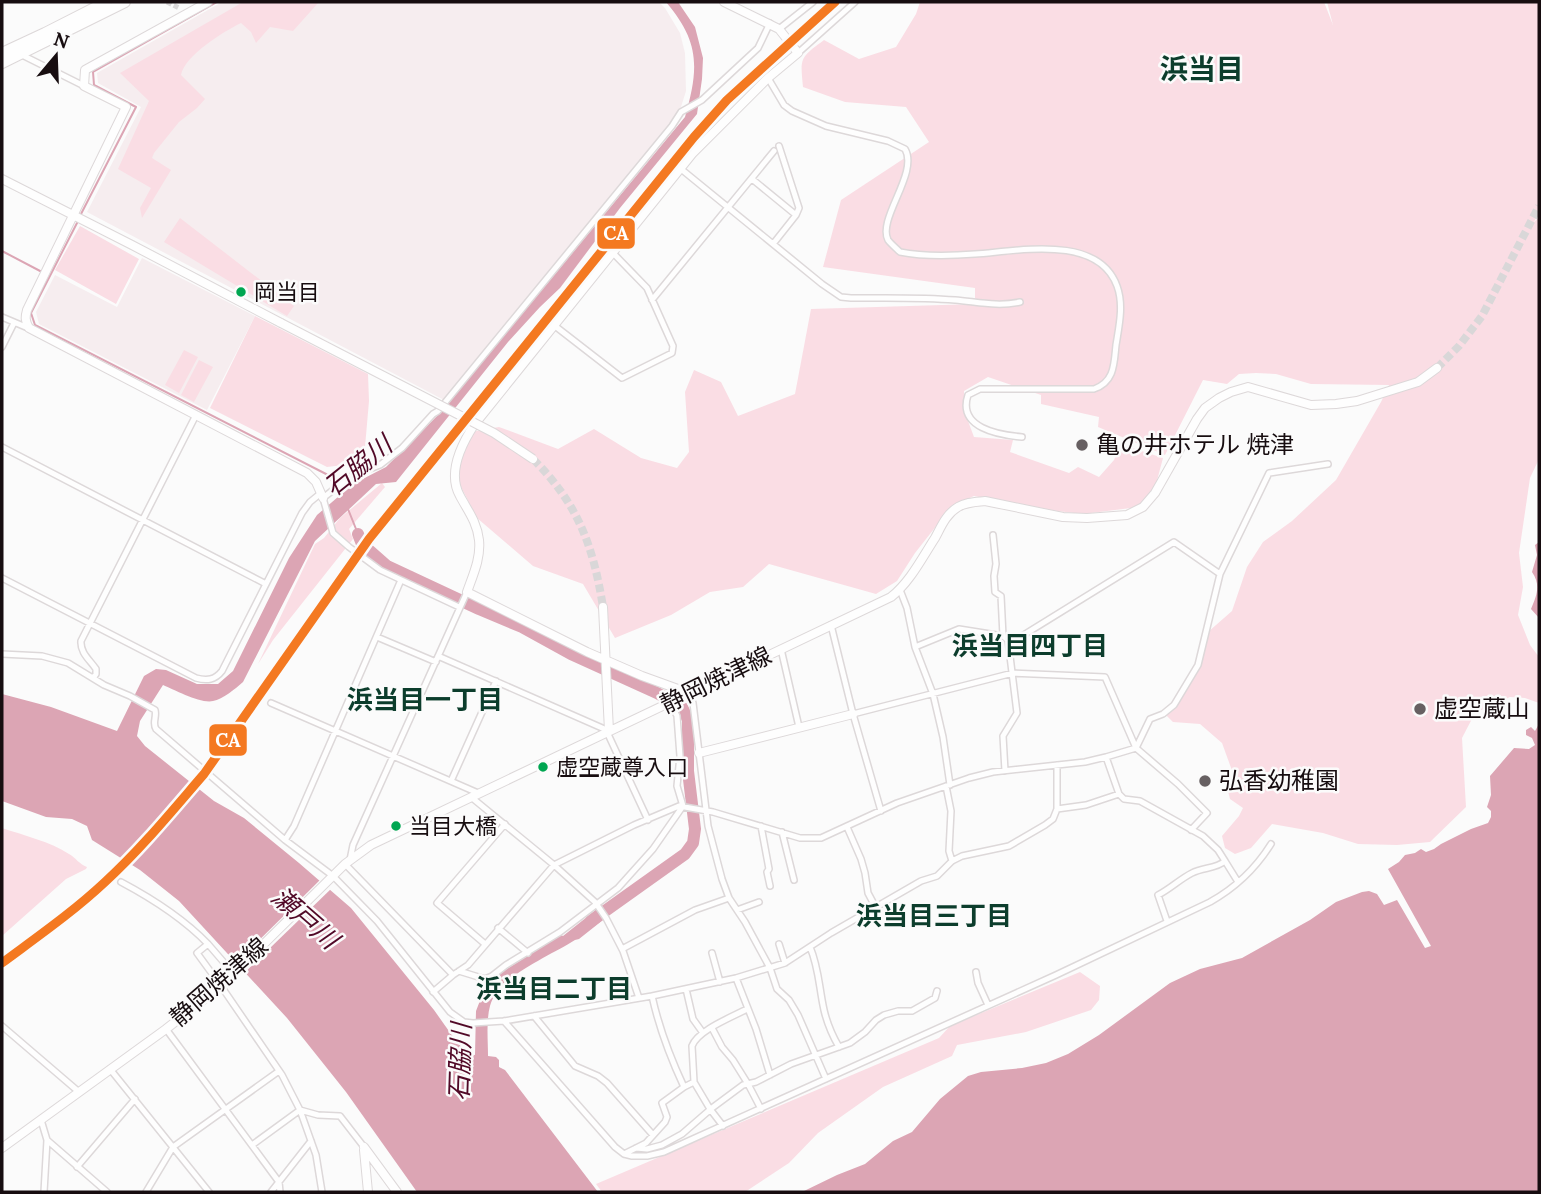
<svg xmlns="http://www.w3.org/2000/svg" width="1541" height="1194" font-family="Lora,'Noto Sans JP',serif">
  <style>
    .built { fill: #f6edef }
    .green { fill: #fadde4 }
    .water { fill: #dca5b4 }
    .pier { fill: #fbfbfb }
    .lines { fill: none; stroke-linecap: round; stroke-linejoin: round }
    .stream { stroke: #dca5b4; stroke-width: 2 }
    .river { stroke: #dca5b4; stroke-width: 12 }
    .street-tunnel { stroke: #d9d7d8; stroke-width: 5; stroke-dasharray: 5 2.5; stroke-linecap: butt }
    .secondary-tunnel { stroke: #d9d7d8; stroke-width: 8; stroke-dasharray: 8 4; stroke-linecap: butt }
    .street-casing { stroke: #ddd8d9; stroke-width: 8 }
    .secondary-casing { stroke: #ddd8d9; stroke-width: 10 }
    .highway-casing { stroke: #ddd8d9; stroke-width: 12 }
    .street { stroke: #fefefe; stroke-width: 5 }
    .secondary { stroke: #fefefe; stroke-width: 8 }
    .highway { stroke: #fefefe; stroke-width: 10 }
    .secondary-bridge-casing { stroke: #ddd8d9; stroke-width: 10; stroke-linecap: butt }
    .secondary-bridge { stroke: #fefefe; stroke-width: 8 }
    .rail-1-casing { stroke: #fbfbfb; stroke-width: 14 }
    .rail-1 { stroke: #f47921; stroke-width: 9 }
    .bus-dot { fill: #00a651; stroke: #fbfbfb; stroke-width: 2.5 }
    .poi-dot { fill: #676062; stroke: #fbfbfb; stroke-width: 2.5 }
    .labels { text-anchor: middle; stroke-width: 5; stroke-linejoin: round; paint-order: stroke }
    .bus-label { font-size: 22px; fill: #170d10; stroke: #fbfbfb; text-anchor: start }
    .poi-label { font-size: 24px; fill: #170d10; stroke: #fbfbfb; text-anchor: start }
    .street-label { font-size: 24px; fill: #170d10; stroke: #fbfbfb }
    .water-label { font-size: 26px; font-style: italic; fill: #510927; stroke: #fbfbfb }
    .neighbourhood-label { font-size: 26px; font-weight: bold; fill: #0c3d2c; stroke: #fbfbfb }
    .quarter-label { font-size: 28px; font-weight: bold; fill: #0c3d2c; stroke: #fbfbfb }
    .line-badge { stroke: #fbfbfb; stroke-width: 2.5 }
    .badge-label { font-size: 19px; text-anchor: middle; font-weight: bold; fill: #fff }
  </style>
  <rect width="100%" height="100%" fill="#fbfbfb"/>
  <path class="built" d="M222 2H659L665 8 680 33 685 53 686 91 681 107 670 125 444 400 87 212 141 107 98 83 97 73Z
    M142 258 255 316 207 410 39 324 36 312 55 275 117 307Z"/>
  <path class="green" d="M243 2H319L293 31 270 27 256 43 251 32 241 23C223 32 185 55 181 75L205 99 197 108 179 122 154 153 152 158 171 170 142 218 140 208 151 188 118 169 149 101 120 73Z
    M920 2H1324L1333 25 1327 2H1539V214L1533 223 1539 217V459L1530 478 1519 553 1523 587 1518 615 1530 645 1539 657V703L1525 698 1510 697 1475 713 1462 738 1466 807 1430 842 1397 845 1358 844 1323 833 1272 824 1251 848 1235 854 1225 848 1222 836 1239 816 1243 808 1230 799 1227 787 1234 776 1222 743 1200 724 1173 722 1166 715 1185 693 1208 632 1232 611 1247 567 1263 542 1292 521 1336 480 1381 402 1389 385 1311 384 1276 374 1256 373 1239 374 1227 384 1203 380 1165 455 1098 427 1099 417 1041 404V395L988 377 964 391 965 413 974 437 1013 440 1010 452 1069 473 1078 467 1099 477 1114 460 1120 444 1163 458 1155 488 1139 507 1083 514 1040 509 974 496 952 506 915 553 897 581 876 594 769 564 743 587 710 592 671 615 615 638 583 584 533 566 477 518 460 485V466L462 448 476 431 499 427 558 449 594 429 641 458 677 468 689 452 685 392 694 370 721 382 738 416 795 394 811 309 975 304V288L823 267 841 200 929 142 906 107 845 102 803 87C800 57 800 58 824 40L859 59 896 47 916 14Z
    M180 218 294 306 287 316 164 242Z
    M80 226 139 259 116 304 55 270Z
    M255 316 368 374 369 401 365 447 352 464 327 467 210 408Z
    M184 350 198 357 179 393 165 385Z
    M199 360 213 367 194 402 181 395Z
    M382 483 385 487 349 529 353 539 273 640 258 664 315 544 324 538 340 518Z
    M2 828C23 835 51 842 69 854 76 858 79 864 87 867L86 869 66 879 2 936Z
    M1080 972 1100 986 1099 1000 1091 1010 1026 1032 957 1045 952 1056 883 1087 818 1133 789 1163 745 1192H602L596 1184 939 1038 950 1026Z"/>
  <path class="water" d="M666 2H678L695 27 703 58 702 79 697 114 620 208 560 288 540 307 508 342 396 482 376 484 315 541 243 682C235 689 223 699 213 701 201 704 175 690 163 685L140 721 137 736 145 746 214 801 244 818 299 863 351 908 434 1010 451 1034 467 1054 475 1055 476 1011 486 985 502 972 561 935 563 936 597 909 603 920 579 939 575 940C550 956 497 977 490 1006 486 1021 488 1040 488 1056L496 1057 499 1060V1067L505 1070 598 1192H417L346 1092 287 1018 179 901 140 870 92 840 87 826 72 819 46 817 2 801V694L51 707 117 731 144 676 156 669 166 670 197 684H218L233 671 289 558 317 515 353 484 386 467 439 414 685 117C699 68 700 42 666 2Z
    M1539 542V618L1531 609C1537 595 1541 585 1532 572L1537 555 1535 545Z
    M1539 724V1192H802L837 1175 865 1164 893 1141 912 1132 940 1099 968 1076 981 1072 1022 1068 1046 1063 1068 1054 1099 1035 1170 983 1200 969 1242 958 1310 920 1336 902 1362 892 1369 891 1377 894 1384 905 1397 900 1425 948 1431 946 1388 869 1399 862 1405 855 1415 853 1421 849 1426 852 1434 849 1441 844 1471 829 1488 823 1491 817V811L1487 807 1491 795 1490 776 1514 748 1529 749 1535 745 1532 738 1526 735V730L1531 727 1535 731Z"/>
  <path class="pier" d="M322 878 333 887 242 975 233 966Z"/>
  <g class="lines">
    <path class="stream" d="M81 214 136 107 94 85 93 72 217 2
      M77 223 31 313 35 325 328 475 335 486
      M2 251 42 272
      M348 509 358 534"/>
    <path class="river" d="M358 534 362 544 387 566 479 609 522 627 571 654 657 693 682 707 688 720V771L695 829 693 843 685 854 591 921"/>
    <path class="street-tunnel" d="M167 2 179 8"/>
    <path class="secondary-tunnel" d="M1437 368 1459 346 1482 316 1539 206
      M533 459C578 504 593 545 603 607"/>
    <g class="street-casing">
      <path id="street" d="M779 29 813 2
        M798 53 855 2
        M20 54 84 86
        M768 78 784 105 792 111 826 126 888 141 905 149C919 173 877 219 888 240 891 244 897 249 900 252 925 257 950 256 975 254 1018 251 1098 234 1117 286 1124 305 1119 326 1116 345 1114 363 1115 382 1094 389H980L968 395C957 428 999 435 1022 437
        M681 169 822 284 841 297 851 298C885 298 921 297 955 300 978 302 998 307 1020 302
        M752 179 796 215
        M773 244 796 215 799 208 779 146
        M652 300 774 151
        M2 317 28 328
        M555 326 622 378 672 353 673 346 647 288 613 253
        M2 347 14 323
        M2 447 266 584
        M993 535 996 564 994 576 995 592 1001 596 1003 636
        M2 578 196 678C207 681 215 680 222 671L302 513 310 502 321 493
        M900 590 907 608 915 647 933 694 943 737 950 785
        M459 607 380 570 349 547 333 533 323 498 351 476 380 465 402 448 433 414 438 411 672 126 681 112 702 100 758 48 770 23
        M831 625 853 714 881 811
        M377 637 436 662
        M1009 644 1174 542 1220 574
        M915 647 959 629 1003 636 1008 640 1017 713 1003 736 1005 771
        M781 649 799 727
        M2 654 42 656 68 663 104 685 130 696 155 710C157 717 152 723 156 729L285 840 333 876 377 921 450 1012 464 1022 473 1023 504 1021 652 996 736 978 785 963 831 933 921 881 937 876 952 861 962 856 1009 846 1045 825 1053 819 1057 809V765
        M438 656 609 731
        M93 678 96 674V669C90 660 80 653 81 641L196 415
        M689 693 693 703 708 826 722 879 729 898 745 922 770 968 777 989 789 1000 798 1015 826 1079
        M271 703 478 793
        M666 704 674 710 677 716 680 756 677 786 683 806
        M607 732 648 820
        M1106 757 1119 794 1124 799 1140 801 1203 836 1218 850 1225 861C1216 869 1203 867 1192 873 1180 879 1170 889 1158 895L1167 921
        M451 781 496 681
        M946 786 951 811 949 851 952 861
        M471 797 554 865 595 902 606 918 623 951 639 998
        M1057 809 1086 805 1119 794
        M761 826 769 869 767 872 770 886
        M847 827 861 859 865 873 868 893 876 908
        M1191 830 1207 813 1178 784 1136 748 1150 719 1163 714 1174 705 1198 665 1220 574 1269 473 1328 464
        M782 832 794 880
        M285 840 294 826 401 580
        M350 860 353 845 467 592
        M1225 861 1238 882
        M345 864 453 975
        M121 882C153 899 183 918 208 944L197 953 221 986 282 1075 300 1110 316 1155 322 1192
        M737 910 759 902
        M498 928 528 953
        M208 944 227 966 220 972
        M485 944 437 903 505 824
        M779 944 785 963
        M810 947C819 968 819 988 824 1010 827 1023 832 1035 839 1047
        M622 949 695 910 729 898
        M712 953 720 982
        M459 971 485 979 492 976 506 965 560 932 618 888 653 849 683 806
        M976 972 978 983 988 1005
        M736 978 756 1029 770 1075
        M686 989 693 1019 703 1033
        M433 992 453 975 468 965 554 865 634 825 679 806 713 812 800 838H821L897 803 969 778 993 772 1085 762 1106 757 1136 748 1105 677 1013 673 853 714
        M652 996C659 1028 670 1057 684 1087L694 1082
        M534 1016 575 1066 598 1076 607 1083 653 1135
        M504 1021 615 1147 624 1154 632 1156H647L664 1152 1056 975 1210 902C1235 888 1256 868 1271 844
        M2 1026 79 1092
        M712 1028 722 1047 733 1060 748 1084 761 1109
        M166 1029 279 1182 280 1192
        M110 1069 209 1192
        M41 1120 47 1140 44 1192
        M723 1126 710 1109 694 1082 692 1046C698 1030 732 1017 747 1009
        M47 1140 107 1192
        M252 1145 300 1110 318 1115 340 1116 364 1147
        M636 1148 647 1149 662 1145 682 1134 712 1108 743 1085 756 1082 791 1064 850 1043 865 1032 876 1020 884 1015 898 1011H912L935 998 937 991
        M624 1154 646 1143 665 1122 667 1117 662 1103 684 1087
        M77 1167 135 1099
        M146 1192 173 1147 279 1071
        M271 1192 311 1141"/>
    </g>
    <g class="secondary-casing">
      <path id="secondary" d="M208 2 85 70 84 86 126 107 27 310C25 317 25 321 29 328L307 473 316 482 323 498
        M2 179 132 245 281 323
        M603 607 609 731
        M689 693 642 676 587 652 467 592C473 575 481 558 479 540 477 522 468 511 460 496 447 473 461 445 474 425L692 154 768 78 798 53 779 29 724 2
        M699 753 853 714
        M364 1147 397 1192
        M2 1148 166 1029 221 986 345 864 371 845 891 597C910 582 922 558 935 538 941 527 946 514 958 507 966 502 975 502 985 501L1063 517 1087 518 1127 515 1143 507 1155 493 1197 419 1205 408 1219 398 1231 392 1248 387 1311 405 1336 404 1357 401 1418 382 1437 368
        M364 1150 368 1192"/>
    </g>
    <g class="highway-casing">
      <path id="highway" d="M2 53 45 33 106 2
        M2 63 125 2"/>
    </g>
    <use href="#street" class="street"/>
    <use href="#secondary" class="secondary"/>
    <use href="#highway" class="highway"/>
    <g class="secondary-bridge-casing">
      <path id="secondary-bridge" d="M281 323 494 433 533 459"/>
    </g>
    <use href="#secondary-bridge" class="secondary-bridge"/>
    <g class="rail-1-casing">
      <path id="rail-1" d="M2 963C37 937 73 912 105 882 141 849 172 811 204 774L369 539 694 137 727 100 835 2"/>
    </g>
    <use href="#rail-1" class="rail-1"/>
  </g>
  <g class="bus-dot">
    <circle cx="241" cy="292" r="6"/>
    <circle cx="543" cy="767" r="6"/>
    <circle cx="396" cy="826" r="6"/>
  </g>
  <g class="poi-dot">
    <circle cx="1082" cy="445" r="7"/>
    <circle cx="1420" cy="709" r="7"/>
    <circle cx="1205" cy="781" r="7"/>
  </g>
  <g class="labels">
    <g class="bus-label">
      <text x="254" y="300">岡当目</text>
      <text x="556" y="775">虚空蔵尊入口</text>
      <text x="409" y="834">当目大橋</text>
    </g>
    <g class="poi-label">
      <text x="1096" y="453">亀の井ホテル 焼津</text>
      <text x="1434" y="717">虚空蔵山</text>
      <text x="1219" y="789">弘香幼稚園</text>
    </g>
    <g class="street-label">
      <text transform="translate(716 680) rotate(-26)" y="8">静岡焼津線</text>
      <text transform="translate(219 982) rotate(-41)" y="8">静岡焼津線</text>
    </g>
    <g class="water-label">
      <text transform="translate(358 466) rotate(-39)" y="9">石脇川</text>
      <text transform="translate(305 918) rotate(41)" y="9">瀬戸川</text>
      <text transform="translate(460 1062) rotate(-88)" y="9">石脇川</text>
    </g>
    <g class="neighbourhood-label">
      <text x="1030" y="655">浜当目四丁目</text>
      <text x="425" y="709">浜当目一丁目</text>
      <text x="934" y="925">浜当目三丁目</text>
      <text x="554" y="998">浜当目二丁目</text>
    </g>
    <g class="quarter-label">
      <text x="1202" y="79">浜当目</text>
    </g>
  </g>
  <g class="line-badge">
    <rect x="596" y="217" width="40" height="33" rx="7" fill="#f47921"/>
    <rect x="208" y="723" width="40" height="34" rx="7" fill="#f47921"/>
  </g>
  <g class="badge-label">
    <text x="616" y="240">CA</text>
    <text x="228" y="747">CA</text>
  </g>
  <rect width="1541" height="1194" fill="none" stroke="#170d10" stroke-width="7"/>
  <g transform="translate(56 56) rotate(19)" stroke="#fbfbfb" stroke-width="5" paint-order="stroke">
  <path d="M0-5L12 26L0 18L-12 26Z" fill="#170d10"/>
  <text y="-10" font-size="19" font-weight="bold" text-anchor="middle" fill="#170d10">N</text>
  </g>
</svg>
